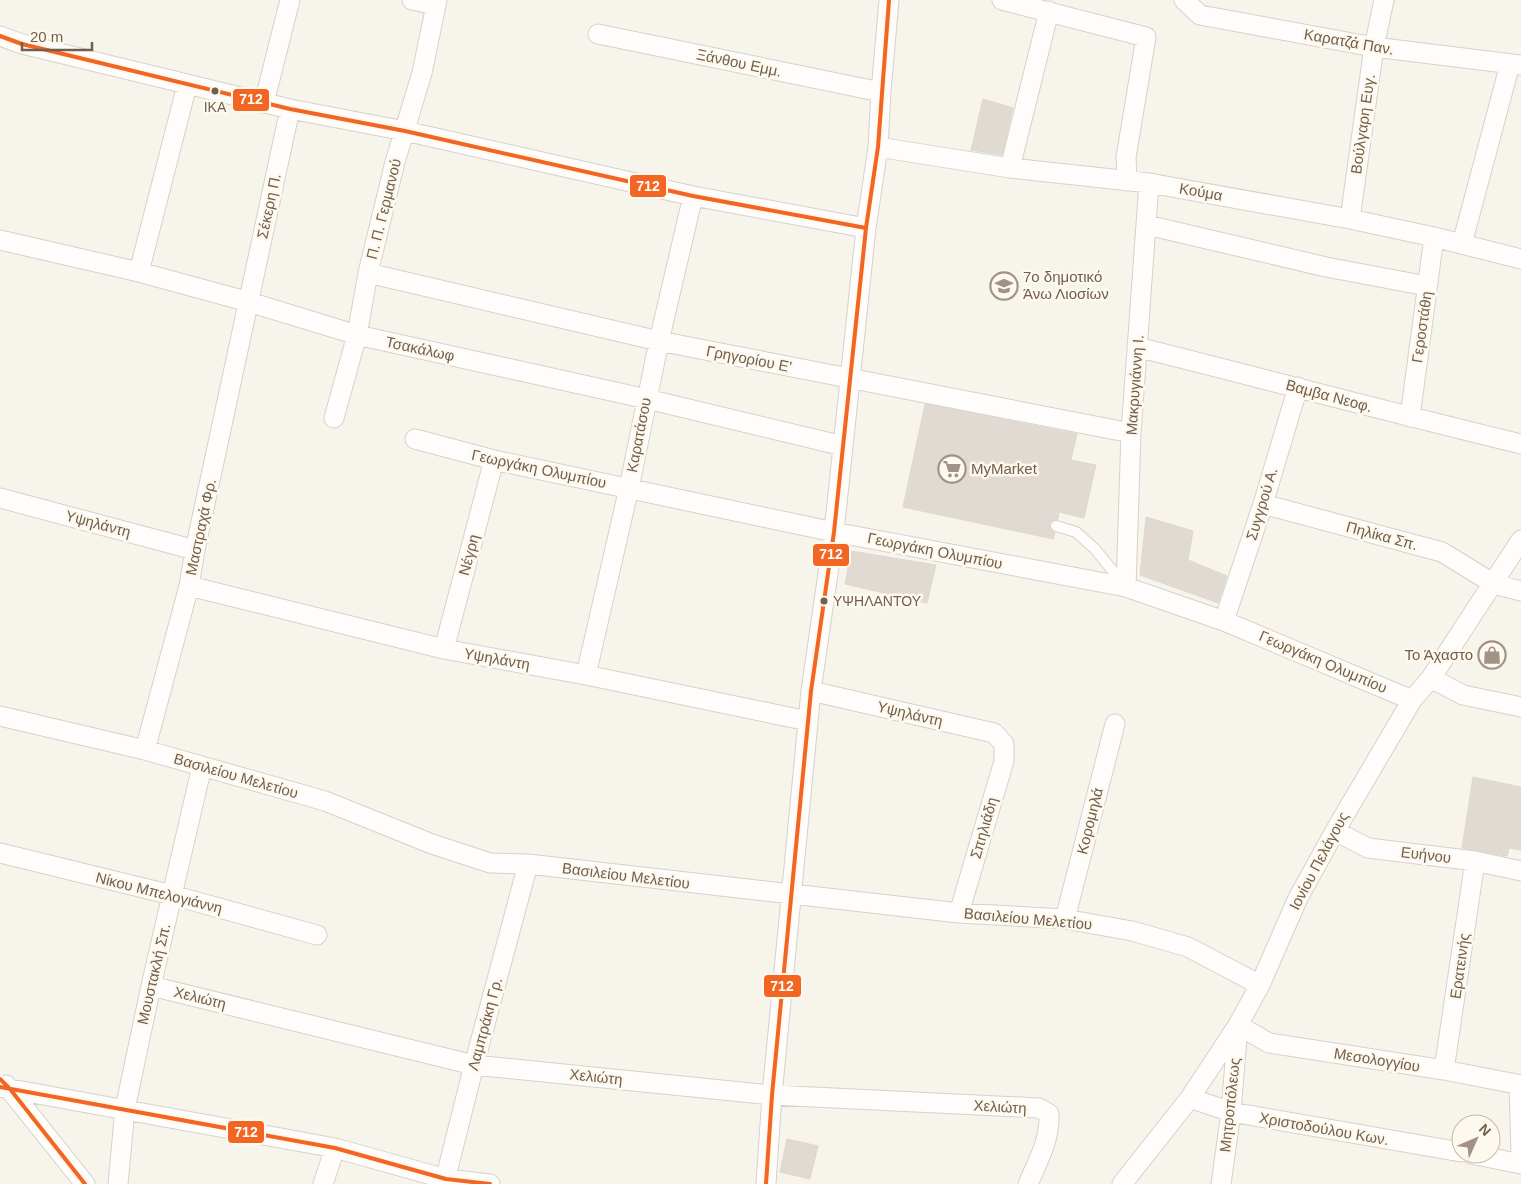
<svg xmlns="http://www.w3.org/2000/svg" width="1521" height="1184" font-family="Helvetica,sans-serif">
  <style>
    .building { fill: #e0dad2; stroke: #dfd8cf }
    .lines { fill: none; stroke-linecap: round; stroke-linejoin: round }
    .service-casing { stroke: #d6d1ca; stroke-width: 12 }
    .minor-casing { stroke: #d6d1ca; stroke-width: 21 }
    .service { stroke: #fefdfc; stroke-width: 10 }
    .minor { stroke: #fefdfc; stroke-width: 19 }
    .bus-1-casing { stroke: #fef9ee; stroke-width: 8 }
    .bus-1 { stroke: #f26522; stroke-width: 4 }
    .bus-dot { fill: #735e4e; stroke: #fef9ee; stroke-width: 2 }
    .labels { text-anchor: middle; stroke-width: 5; stroke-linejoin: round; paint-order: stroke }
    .bus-label { font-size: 14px; fill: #735e4e; stroke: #fef9ee }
    .street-label { font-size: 15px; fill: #735e4e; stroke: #fef9ee }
    .poi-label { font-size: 15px; fill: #735e4e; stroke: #fef9ee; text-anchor: start }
    .line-badge { stroke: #fef9ee; stroke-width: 2 }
    .badge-label { font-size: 14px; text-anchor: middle; font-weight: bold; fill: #fff }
  </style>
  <rect width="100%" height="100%" fill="#f7f4ec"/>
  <path class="building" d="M983 99 1013 108 1002 155 971 150Z
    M925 404 1077 434 1071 460 1096 465 1084 518 1059 512 1058 519 1052 521 1049 525 1051 530 1055 533 1053 539 903 507Z
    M1146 517 1193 531 1188 560 1227 576 1218 603 1140 575Z
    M851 551 936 565 927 603 845 584Z
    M1473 777 1521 787V850L1509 848 1507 856 1462 848Z
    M787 1139 818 1146 810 1179 780 1172Z"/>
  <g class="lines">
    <g class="service-casing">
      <path id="service" d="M1056 526 1076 532 1095 549 1125 586"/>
    </g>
    <g class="minor-casing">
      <path id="minor" d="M412 0 436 5
        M1002 0 1146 37 1126 157 1127 181
        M1184 0 1200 15 1374 47 1521 65
        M598 34 881 92
        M0 36 22 44 290 109 405 131 693 196 866 228
        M264 103 290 0
        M878 147 1010 168 1149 183 1350 219 1434 237 1521 259
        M1010 168 1049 11
        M1350 219 1374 47 1384 0
        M1147 225 1326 267 1427 286
        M0 240 139 272 249 302 357 335 647 399 843 446
        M1462 244 1510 64
        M139 272 187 85
        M368 273 659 341 1131 433
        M1137 347C1265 379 1392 413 1521 444
        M1410 417 1434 237
        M334 418 357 335 368 273 395 162 422 73 437 0
        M415 439 494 460 834 532 1126 587 1224 621 1412 700
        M0 498 195 550
        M1263 504 1442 552 1494 584 1521 591
        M189 586 444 649 586 675 808 721
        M1126 587 1131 433 1149 183
        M1224 621 1263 504 1298 387
        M444 649 494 460
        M586 675 629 488 659 341 693 196
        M1431 678 1463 695 1521 707
        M811 691 994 733 1004 744V761L959 913
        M0 716 145 750 325 801 432 844 490 863 528 864 959 913 1065 919 1132 931 1188 947 1260 985
        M145 750 189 586 195 550 290 109
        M1335 831 1368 848 1475 861 1521 871
        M0 853 172 895 317 935
        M1065 919 1115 724
        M151 986 474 1065 772 1095 1039 1108 1049 1114C1050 1141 1038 1160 1028 1184
        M1444 1070 1475 861
        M6 1085 85 1184
        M1519 1085 1521 1155
        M0 1087 335 1148 446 1179 490 1184
        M1190 1098 1231 1112 1461 1152
        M1471 1154 1521 1164
        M118 1184 125 1109 151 986 202 766
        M323 1184 335 1148
        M444 1184 474 1065 528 864
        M766 1184 772 1095 811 691 834 532 866 228 878 147 881 92 889 0
        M1122 1184 1190 1098 1238 1025 1260 985 1298 898 1335 831 1412 700 1431 678 1521 540
        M1221 1184 1231 1112 1238 1025 1269 1043 1444 1070 1521 1085"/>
    </g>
    <use href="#service" class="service"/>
    <use href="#minor" class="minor"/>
    <g class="bus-1-casing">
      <path id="bus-1" d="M0 36 22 44 290 109 405 131 693 196 866 228
        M0 1079 10 1089 85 1184
        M0 1087 335 1148 446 1179 490 1184
        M766 1184 772 1095 811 691 834 532 866 228 878 147 889 0"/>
    </g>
    <use href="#bus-1" class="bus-1"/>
  </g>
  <defs>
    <g id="school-ring" transform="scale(1.4375)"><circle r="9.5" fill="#fef9ee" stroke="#a19285" stroke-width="1.5"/><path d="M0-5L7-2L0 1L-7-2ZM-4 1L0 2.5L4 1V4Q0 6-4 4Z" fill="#a19285"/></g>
    <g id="supermarket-ring" transform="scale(1.4375)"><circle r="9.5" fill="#fef9ee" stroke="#a19285" stroke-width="1.5"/><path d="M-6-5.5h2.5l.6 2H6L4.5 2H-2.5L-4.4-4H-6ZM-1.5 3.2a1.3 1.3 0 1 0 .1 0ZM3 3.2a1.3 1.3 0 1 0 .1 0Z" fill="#a19285"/></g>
    <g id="shop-ring" transform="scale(1.4375)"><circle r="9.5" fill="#fef9ee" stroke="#a19285" stroke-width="1.5"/><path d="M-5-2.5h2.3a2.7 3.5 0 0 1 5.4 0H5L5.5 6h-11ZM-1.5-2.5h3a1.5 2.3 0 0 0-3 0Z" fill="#a19285"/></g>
  </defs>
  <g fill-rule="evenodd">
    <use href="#school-ring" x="1004" y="286"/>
    <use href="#supermarket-ring" x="952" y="469"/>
    <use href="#shop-ring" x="1492" y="655"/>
  </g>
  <g class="bus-dot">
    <circle cx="215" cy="91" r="4.5"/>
    <circle cx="824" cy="601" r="4.5"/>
  </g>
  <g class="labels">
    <g class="bus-label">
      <text x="215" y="112">ΙΚΑ</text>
      <text x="833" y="606" text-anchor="start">ΥΨΗΛΑΝΤΟΥ</text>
    </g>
    <g class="street-label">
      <text transform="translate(1349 42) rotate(10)" y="5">Καρατζά Παν.</text>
      <text transform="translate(739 63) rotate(12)" y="5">Ξάνθου Εμμ.</text>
      <text transform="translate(1363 124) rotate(-82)" y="5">Βούλγαρη Ευγ.</text>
      <text transform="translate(1201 192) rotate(10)" y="5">Κούμα</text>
      <text transform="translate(269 206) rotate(-78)" y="5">Σέκερη Π.</text>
      <text transform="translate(384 209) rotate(-76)" y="5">Π. Π. Γερμανού</text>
      <text transform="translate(1422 327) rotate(-82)" y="5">Γεροστάθη</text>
      <text transform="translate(420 349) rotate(12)" y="5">Τσακάλωφ</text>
      <text transform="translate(749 359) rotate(11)" y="5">Γρηγορίου Ε'</text>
      <text transform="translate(1135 385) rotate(-86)" y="5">Μακρυγιάννη Ι.</text>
      <text transform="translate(1329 396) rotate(15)" y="5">Βαμβα Νεοφ.</text>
      <text transform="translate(639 435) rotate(-79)" y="5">Καρατάσου</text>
      <text transform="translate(539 469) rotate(12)" y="5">Γεωργάκη Ολυμπίου</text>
      <text transform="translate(1262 504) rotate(-73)" y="5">Συγγρού Α.</text>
      <text transform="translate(98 524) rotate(15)" y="5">Υψηλάντη</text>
      <text transform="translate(201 527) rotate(-78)" y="5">Μαστραχά Φρ.</text>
      <text transform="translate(1382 536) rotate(15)" y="5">Πηλίκα Σπ.</text>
      <text transform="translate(935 551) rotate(11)" y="5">Γεωργάκη Ολυμπίου</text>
      <text transform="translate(469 555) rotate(-75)" y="5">Νέγρη</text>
      <text transform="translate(497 659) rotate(10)" y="5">Υψηλάντη</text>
      <text transform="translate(1323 662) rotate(23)" y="5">Γεωργάκη Ολυμπίου</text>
      <text transform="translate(910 714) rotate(13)" y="5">Υψηλάντη</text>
      <text transform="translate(236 776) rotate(16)" y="5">Βασιλείου Μελετίου</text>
      <text transform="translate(1090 821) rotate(-76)" y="5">Κορομηλά</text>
      <text transform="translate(984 828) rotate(-74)" y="5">Σπηλιάδη</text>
      <text transform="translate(1426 855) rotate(7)" y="5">Ευήνου</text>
      <text transform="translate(1319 861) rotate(-62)" y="5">Ιονίου Πελάγους</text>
      <text transform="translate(626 876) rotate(7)" y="5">Βασιλείου Μελετίου</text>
      <text transform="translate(159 893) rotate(14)" y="5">Νίκου Μπελογιάννη</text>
      <text transform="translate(1028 919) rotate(5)" y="5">Βασιλείου Μελετίου</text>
      <text transform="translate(1460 966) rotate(-82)" y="5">Ερατεινής</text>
      <text transform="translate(154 974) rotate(-77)" y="5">Μουστακλή Σπ.</text>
      <text transform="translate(200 998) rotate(14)" y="5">Χελιώτη</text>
      <text transform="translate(485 1024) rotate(-75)" y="5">Λαμπράκη Γρ.</text>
      <text transform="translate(1377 1060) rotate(9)" y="5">Μεσολογγίου</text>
      <text transform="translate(596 1077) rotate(6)" y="5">Χελιώτη</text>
      <text transform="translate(1230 1105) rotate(-84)" y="5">Μητροπόλεως</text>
      <text transform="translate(1000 1107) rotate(3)" y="5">Χελιώτη</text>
      <text transform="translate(1324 1129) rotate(10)" y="5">Χριστοδούλου Κων.</text>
    </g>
    <g class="poi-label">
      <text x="1023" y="282">7ο δημοτικό<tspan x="1023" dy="17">Άνω Λιοσίων</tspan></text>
      <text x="971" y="474">MyMarket</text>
      <text x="1473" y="660" text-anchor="end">Το Άχαστο</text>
    </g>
  </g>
  <g class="line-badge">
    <rect x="232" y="88" width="38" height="24" rx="5" fill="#f26522"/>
    <rect x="629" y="174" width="38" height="24" rx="5" fill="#f26522"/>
    <rect x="812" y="543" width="38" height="24" rx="5" fill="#f26522"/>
    <rect x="763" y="974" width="39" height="24" rx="5" fill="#f26522"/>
    <rect x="227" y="1120" width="38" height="24" rx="5" fill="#f26522"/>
  </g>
  <g class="badge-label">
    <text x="251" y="104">712</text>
    <text x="648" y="191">712</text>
    <text x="831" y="559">712</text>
    <text x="782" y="991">712</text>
    <text x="246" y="1137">712</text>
  </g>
  <g transform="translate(1476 1139) rotate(45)"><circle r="24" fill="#fef9ee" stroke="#c6bbae"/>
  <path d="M0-4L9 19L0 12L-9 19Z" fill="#a19285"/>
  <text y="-8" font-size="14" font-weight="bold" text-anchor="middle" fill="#735e4e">N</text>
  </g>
  <path d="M22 42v8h70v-8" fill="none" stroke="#735e4e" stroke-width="2.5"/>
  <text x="30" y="42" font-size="15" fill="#735e4e" stroke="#fef9ee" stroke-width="4" paint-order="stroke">20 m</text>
</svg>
